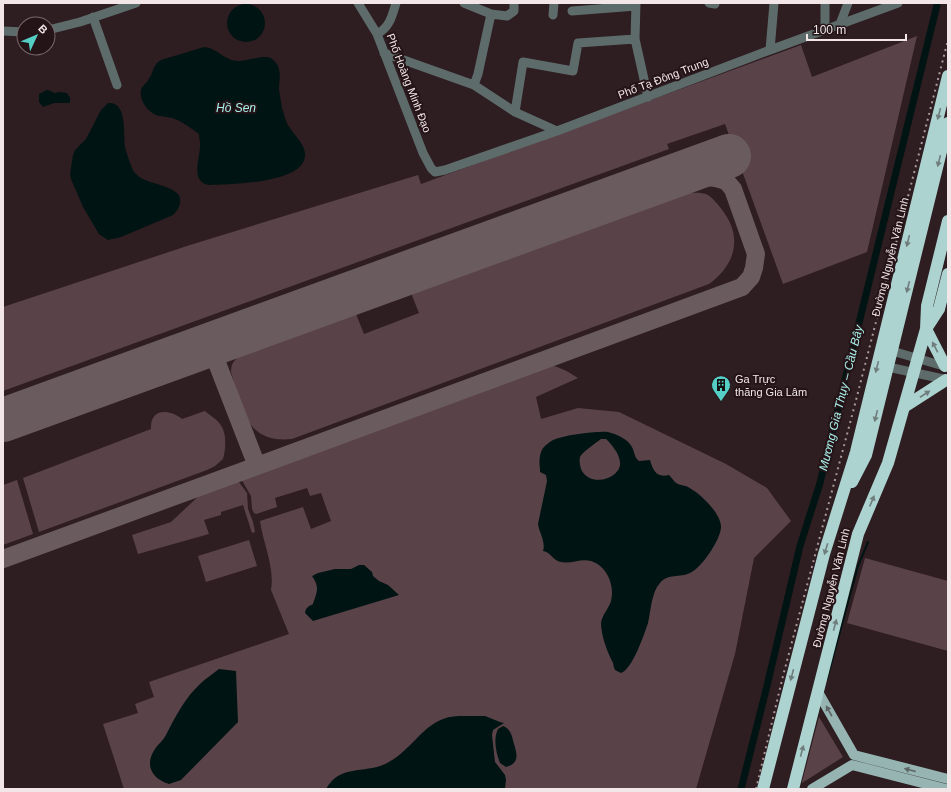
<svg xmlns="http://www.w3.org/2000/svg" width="951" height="792" font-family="Helvetica,sans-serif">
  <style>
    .green { fill: #5a4348 }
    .water { fill: #001413; fill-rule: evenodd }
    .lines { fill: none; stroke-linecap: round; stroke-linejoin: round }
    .stream { stroke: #001413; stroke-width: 2 }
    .canal { stroke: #001413; stroke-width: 7 }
    .taxiway { stroke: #6a5b5e; stroke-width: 18 }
    .runway { stroke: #6a5b5e; stroke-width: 44 }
    .minor { stroke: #5d6c6a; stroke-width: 9 }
    .major { stroke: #96b5b2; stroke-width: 10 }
    .highway { stroke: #acd3cf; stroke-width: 12 }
    .rail { stroke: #a7999c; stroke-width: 2; stroke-dasharray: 2 4; stroke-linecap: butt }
    .oneway { fill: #6f7d7d }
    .oneway2 { fill: #5d6465 }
    .labels { text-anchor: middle; stroke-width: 4; stroke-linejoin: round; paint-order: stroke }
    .street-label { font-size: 11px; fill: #f2e6e9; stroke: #241418 }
    .poi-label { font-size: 11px; fill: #f2e6e9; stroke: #241418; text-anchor: start }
    .water-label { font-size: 12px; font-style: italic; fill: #aaf1eb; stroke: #241418 }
  </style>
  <rect width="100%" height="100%" fill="#2e1d21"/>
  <path class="green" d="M917 36 867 252 783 284 725 124 667 144 669 149 3 391V307L190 245 418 175 421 184 801 45 812 77Z
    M687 193C693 193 702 192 708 195 714 199 719 206 723 211 743 238 735 265 709 284L292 439C245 444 242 407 231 372 231 360 237 358 247 352L356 314 364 334 419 313 411 293Z
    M542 364C556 365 566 370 578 378L536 397 541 419 578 408 619 412 726 464 767 488 791 521 754 558 735 654 696 789H124L103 724 138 713 135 704 154 697 149 682 289 634 271 590C275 568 263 543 260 521L303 507 311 529 331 521 321 493 310 496 307 488 275 498 277 507 256 514 254 513 252 509 251 496 240 477Z
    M205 411C209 415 217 419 220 424 227 433 226 448 223 459L215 466 207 470 39 532 23 478 151 429C150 408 169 409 182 419Z
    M236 478 247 493 248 509 253 522 255 532 252 533 243 505 221 512V515L204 520 209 534 138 554 132 535 171 522 202 493 213 487Z
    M17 480 33 534 3 545V485Z
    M249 540 257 566 206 582 198 556Z
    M865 558 948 581V651L847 623Z
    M819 717 843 757 802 783V782Z"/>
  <path class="water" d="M227 23a19 19 0 1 1 38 0a19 19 0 1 1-38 0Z
    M204 47C217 48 224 60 237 61 246 62 265 53 272 59 283 67 279 79 279 90 280 96 281 102 282 108 284 113 285 120 288 125 293 134 304 143 305 153 308 184 229 184 209 185 189 182 201 156 200 144 200 141 199 137 199 134 192 129 183 122 175 119 170 117 165 117 160 116 149 114 139 101 141 90 142 86 146 84 148 80 154 73 152 65 161 60Z
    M47 90 51 91 54 93 60 92 67 93 70 98V103H54L43 107 39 102V94Z
    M108 103C128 101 123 135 125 147 127 154 129 161 132 168 138 182 156 182 168 188 172 189 176 192 179 195 182 203 179 209 173 215L121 237 108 240 99 234 83 207 71 179 70 174 73 155 75 150 86 139 101 110Z
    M608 432C616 434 628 439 632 447 635 453 634 457 639 461L650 460C653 470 656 478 669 475 671 477 673 480 675 482 678 485 682 485 686 486 699 492 720 512 721 526 722 538 701 569 690 573 680 578 668 573 660 583 651 593 651 611 648 623 644 635 632 670 621 673L615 670C613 666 614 664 612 661 607 651 601 635 601 623 602 615 609 608 611 601 615 585 607 566 591 561 581 558 571 564 561 562 553 561 551 552 543 551 546 542 539 532 538 524L547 481 546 475 540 472V469C539 463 539 454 543 448 546 445 549 442 553 440 566 435 594 431 608 432ZM601 439H606C612 445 619 453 620 462 622 478 590 489 581 469 580 465 579 461 580 457 582 452 596 443 601 439Z
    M359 565H364L372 572 373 576 379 581 388 585 399 595 313 621 305 613C306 607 308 607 313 604 317 591 320 588 312 576L318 573 335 569H351Z
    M219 669 236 671 238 722 181 780 169 784C152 779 144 765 155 749 158 744 163 741 166 735 175 717 185 698 200 684 206 678 213 674 219 669Z
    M464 716H485L500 722 504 723 493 730 492 735 495 762 505 775 506 780 505 789H326C340 764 363 774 385 764 409 753 421 727 443 719 450 716 457 716 464 716Z
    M503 726C511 729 512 736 514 744 517 754 520 763 506 767L500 763C496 753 493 739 498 729Z"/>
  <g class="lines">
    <path class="stream" d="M827 679 858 566 868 542"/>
    <path class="canal" d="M741 789 766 690 800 546 820 483 846 376 937 5"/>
    <path class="taxiway" d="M210 345 257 466
      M3 559 257 466 742 287 751 277 754 268 756 254 733 189C731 187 729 184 727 182 713 174 686 177 670 178"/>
    <path class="runway" d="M3 420 729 156"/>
    <path class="minor" d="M358 3 377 34 423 153 431 168 435 172 445 170 557 131 770 50 898 3
      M464 3 491 14
      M636 3 635 39 648 97
      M709 3 715 4V3
      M572 11 636 6
      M553 15 554 3
      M93 17 117 85
      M840 24 848 3
      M825 29V3
      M48 30 80 22 136 3
      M3 31 24 32
      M377 34C390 27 392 16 396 3
      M770 50 774 3
      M384 53 474 85 515 112 557 131
      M474 85 478 74 491 14 507 16 514 11V3
      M515 112 523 62 573 71 578 43 635 39
      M892 351 947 367
      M888 367 948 380"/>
    <path class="major" d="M818 692 854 755 948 779
      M812 789 852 765 946 789"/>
    <path class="highway" d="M945 366 926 329 927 306 948 221
      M904 407 946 380
      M852 482 866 455 948 123
      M763 789 824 554 856 452 948 76
      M793 789 858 534 888 463 926 329 939 309 948 274"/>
    <path class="rail" d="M756 789 783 676 854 408 948 40"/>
  </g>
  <defs><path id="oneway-solid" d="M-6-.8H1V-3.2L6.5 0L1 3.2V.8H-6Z"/></defs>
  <g class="oneway">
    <use href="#oneway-solid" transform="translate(939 114) rotate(104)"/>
    <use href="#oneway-solid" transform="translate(939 161) rotate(104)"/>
    <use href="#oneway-solid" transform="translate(908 241) rotate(104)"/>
    <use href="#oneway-solid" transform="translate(908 287) rotate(104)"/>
    <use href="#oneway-solid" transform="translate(935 347) rotate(-117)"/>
    <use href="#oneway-solid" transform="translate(877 367) rotate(104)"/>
    <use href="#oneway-solid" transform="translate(925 394) rotate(-33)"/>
    <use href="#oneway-solid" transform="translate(876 416) rotate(104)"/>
    <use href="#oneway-solid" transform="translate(872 501) rotate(-67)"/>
    <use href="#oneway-solid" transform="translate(826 549) rotate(107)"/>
    <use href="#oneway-solid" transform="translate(835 625) rotate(-75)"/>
    <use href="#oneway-solid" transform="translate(792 675) rotate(105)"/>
    <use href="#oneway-solid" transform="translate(802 751) rotate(-75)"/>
  </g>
  <g class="oneway2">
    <use href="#oneway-solid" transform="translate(829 711) rotate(-119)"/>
    <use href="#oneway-solid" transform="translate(910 770) rotate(-165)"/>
  </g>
  <defs>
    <g id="building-pin" transform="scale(1)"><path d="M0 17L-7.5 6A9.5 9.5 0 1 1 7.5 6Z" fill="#55cec6" stroke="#241418"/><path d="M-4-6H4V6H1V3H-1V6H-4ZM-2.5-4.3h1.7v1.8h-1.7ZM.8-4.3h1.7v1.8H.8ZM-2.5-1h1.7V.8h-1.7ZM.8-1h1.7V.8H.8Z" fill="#111"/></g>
  </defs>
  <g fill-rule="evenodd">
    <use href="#building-pin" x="721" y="385"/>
  </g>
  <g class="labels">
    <g class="street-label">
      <text transform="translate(663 78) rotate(-21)" y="4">Phố Tạ Đông Trung</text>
      <text transform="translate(409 83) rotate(69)" y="4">Phố Hoàng Minh Đạo</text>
      <text transform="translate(890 257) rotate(-76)" y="4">Đường Nguyễn Văn Linh</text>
      <text transform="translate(831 588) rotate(-76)" y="4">Đường Nguyễn Văn Linh</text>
    </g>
    <g class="poi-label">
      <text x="735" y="383">Ga Trực<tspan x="735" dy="13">thăng Gia Lâm</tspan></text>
    </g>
    <g class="water-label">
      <text x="236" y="112">Hồ Sen</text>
      <text transform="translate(841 398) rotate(-76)" y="4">Mương Gia Thụy – Cầu Bây</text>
    </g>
  </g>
  <rect width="951" height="792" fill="none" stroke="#f2e6e9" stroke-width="8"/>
  <g transform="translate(36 36) rotate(46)"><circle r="19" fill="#241418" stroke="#76686c"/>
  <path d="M0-3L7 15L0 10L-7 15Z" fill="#55cec6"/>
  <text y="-6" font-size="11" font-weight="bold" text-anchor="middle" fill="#f2e6e9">B</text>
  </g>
  <path d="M807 34v6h99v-6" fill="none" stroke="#f2e6e9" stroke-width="2"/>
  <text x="813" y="34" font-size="12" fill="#f2e6e9" stroke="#241418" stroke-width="3" paint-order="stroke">100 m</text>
</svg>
